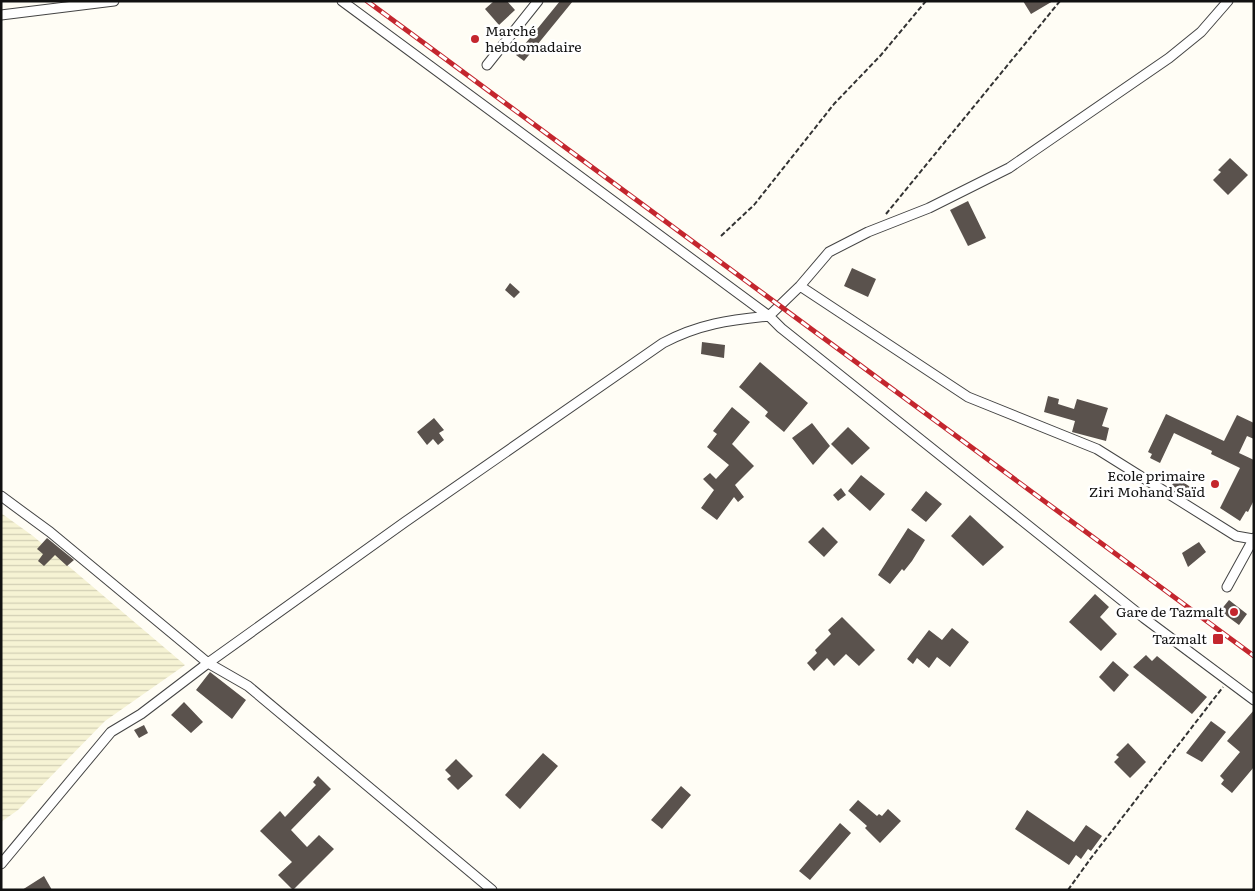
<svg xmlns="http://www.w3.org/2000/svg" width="1255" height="891" font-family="Literata,serif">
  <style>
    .farmland { fill: url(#farmland-rules) }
    .building { fill: #5a524d }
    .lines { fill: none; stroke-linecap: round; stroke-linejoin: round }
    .minor-casing { stroke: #444; stroke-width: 11 }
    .path { stroke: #333; stroke-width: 2; stroke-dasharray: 5 2.5; stroke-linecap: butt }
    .minor { stroke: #fff; stroke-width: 9 }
    .rail-casing { stroke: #c4262e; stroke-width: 5 }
    .rail { stroke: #fff; stroke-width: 3; stroke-dasharray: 9; stroke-linecap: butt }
    .poi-dot { fill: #c4262e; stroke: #fff; stroke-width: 2 }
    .labels { text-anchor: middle; stroke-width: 5; stroke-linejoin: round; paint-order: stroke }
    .poi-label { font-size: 14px; fill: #111; stroke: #fff; text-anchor: end }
  </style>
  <defs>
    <pattern id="farmland-rules" width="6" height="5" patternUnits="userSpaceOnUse" patternTransform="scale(1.25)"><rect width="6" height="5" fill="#f6f3d4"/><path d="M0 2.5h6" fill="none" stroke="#d2cfb5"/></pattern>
  </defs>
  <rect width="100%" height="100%" fill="#fffdf5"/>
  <path class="farmland" d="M1 513 33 536 185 665 105 721 18 810 1 822Z"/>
  <path class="building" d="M494 1H507L515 10 499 25 485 9Z
    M560 1H573L524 61 516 55Z
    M1023 1H1053L1031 14Z
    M1230 158 1248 175 1228 195 1213 180 1221 172 1218 170Z
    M968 201 986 238 968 246 950 210Z
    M852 268 876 279 868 297 844 286Z
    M510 283 520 292 514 298 505 290Z
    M702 342 725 345 724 358 701 354Z
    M760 362 808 403 784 432 765 416 768 412 739 387Z
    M1048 396 1059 399 1058 404 1074 409 1077 399 1108 408 1102 426 1109 428 1106 441 1072 432 1075 421 1044 412Z
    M732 407 750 422 732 444 754 466 735 485 744 497 738 502 734 497 717 520 701 508 714 490 703 479 710 473 716 479 729 465 707 447 717 434 713 431Z
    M1166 414 1224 441 1237 415 1254 423V439L1247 436 1239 453 1254 460V500L1248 512 1246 511 1240 521 1220 508 1240 468 1211 454 1212 451 1174 433 1160 463 1150 458 1152 454 1148 452Z
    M434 418 444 430 439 433 444 440 438 445 433 439 427 445 417 432Z
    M812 423 830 446 813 465 792 438Z
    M848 427 870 448 852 465 831 444Z
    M861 475 885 494 870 511 848 491Z
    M1177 478 1196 491 1190 498 1172 485Z
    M841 488 846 495 838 501 833 495Z
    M926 491 942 504 926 522 911 510Z
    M970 515 1004 547 983 566 951 536Z
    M823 527 838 542 824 557 808 542Z
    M908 528 925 540 912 561 904 571 902 569 890 584 878 575Z
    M47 538 74 560 67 566 55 555 44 566 38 561 43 554 37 549Z
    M1199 542 1206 552 1188 567 1182 553Z
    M1095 594 1109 607 1100 617 1117 634 1101 651 1069 622Z
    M1229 600 1247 614 1239 625 1220 611Z
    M842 617 875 650 859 666 846 654 834 666 827 658 814 671 807 663 817 653 815 650 831 634 828 630Z
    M952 628 969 642 950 667 937 657 929 668 917 658 913 664 907 659 929 630 942 640Z
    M1146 655 1152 661 1157 656 1207 697 1192 714 1133 667Z
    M1113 661 1129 675 1114 692 1099 677Z
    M210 672 246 700 232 719 196 690Z
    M184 702 203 722 191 733 171 715Z
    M1254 710V767L1232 793 1221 784 1224 780 1220 776 1240 752 1227 741Z
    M1211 721 1226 732 1202 762 1186 753Z
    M144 725 148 733 139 738 134 730Z
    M1128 743 1146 762 1130 778 1114 762 1119 757 1116 755Z
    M543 753 558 766 520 809 505 795Z
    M456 759 473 776 458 790 447 779 451 776 445 770Z
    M318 776 331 789 291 830 307 847 319 835 334 849 293 890 278 875 292 862 260 831 280 811 285 817 316 785 313 782Z
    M681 786 691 795 662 829 651 820Z
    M858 800 877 816 879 814 882 816 888 809 901 821 880 843 865 828 867 826 849 810Z
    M1027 810 1074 842 1086 825 1102 836 1091 851 1088 849 1081 859 1076 855 1069 865 1015 829Z
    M840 823 851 833 810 880 799 871Z
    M44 876 52 890H22Z"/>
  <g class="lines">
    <g class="minor-casing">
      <path id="minor" d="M342 1 769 316
        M1228 1 1201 32 1169 58 1009 168 929 208 868 232 829 252 800 286 769 316 781 328 1144 618 1254 700
        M1 15 114 1
        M487 65 538 1
        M800 286 968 397 1097 449 1236 536 1253 539
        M1 496 50 532 208 663 248 686 492 890
        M1227 587 1254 538
        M1 864 111 732 141 714 208 663 405 522 663 343C699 324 729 320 769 316"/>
    </g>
    <path class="path" d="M886 214 1060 1
      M721 236 754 205 834 104 881 55 926 1
      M1068 890 1091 858 1223 687
      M1253 890 1254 888"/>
    <use href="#minor" class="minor"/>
    <g class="rail-casing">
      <path id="rail" d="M367 1 1254 656"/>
    </g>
    <use href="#rail" class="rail"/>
  </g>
  <g class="poi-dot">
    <circle cx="475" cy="39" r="5"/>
    <circle cx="1215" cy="484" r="5"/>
    <circle cx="1234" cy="612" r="5"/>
    <rect x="1212" y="633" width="12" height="12" rx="2.5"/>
  </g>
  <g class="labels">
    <g class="poi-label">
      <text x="485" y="36" text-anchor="start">Marché<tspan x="485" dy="16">hebdomadaire</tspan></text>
      <text x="1205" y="481">Ecole primaire<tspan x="1205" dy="16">Ziri Mohand Saïd</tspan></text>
      <text x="1224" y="617">Gare de Tazmalt</text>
      <text x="1207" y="644">Tazmalt</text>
    </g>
  </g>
  <rect width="1255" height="891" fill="none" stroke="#111111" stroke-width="5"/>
</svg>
